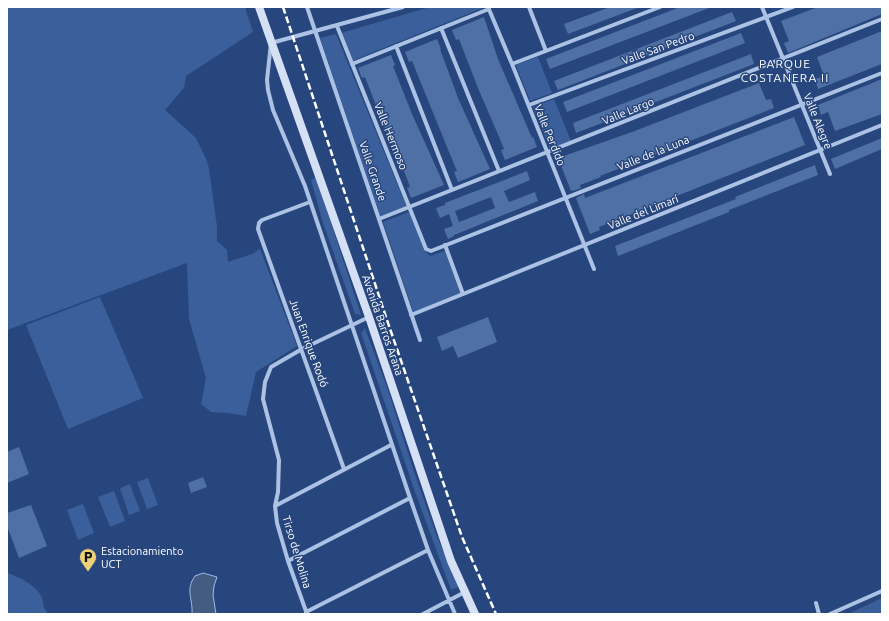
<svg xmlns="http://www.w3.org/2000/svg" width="889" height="621" font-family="Ubuntu,sans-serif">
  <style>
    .green { fill: #3a5f9a }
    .water { fill: #445b82; stroke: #a0bce5 }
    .building { fill: #4f70a5; fill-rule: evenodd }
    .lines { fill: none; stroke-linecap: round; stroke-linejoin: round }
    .minor { stroke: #acc2e4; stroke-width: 4 }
    .secondary { stroke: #d5e0f5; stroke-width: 8 }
    .rail { stroke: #fff; stroke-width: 2.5; stroke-dasharray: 7 3; stroke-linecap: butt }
    .labels { text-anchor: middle; stroke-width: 3; stroke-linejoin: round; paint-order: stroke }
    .street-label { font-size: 11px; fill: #fff; stroke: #27467d }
    .poi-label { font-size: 11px; fill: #fff; stroke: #27467d; text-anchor: start }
    .neighbourhood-label { font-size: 12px; letter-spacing: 1px; fill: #fff; stroke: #27467d }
  </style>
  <rect width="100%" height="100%" fill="#27467d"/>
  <path class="green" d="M7 7H245L253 32 186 76 184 88 165 110 196 138 207 161 209 169 217 227V241L227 250 228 262 255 253V252L260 249 297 346 256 372 246 416 228 413 211 412 201 404 206 378 189 319 187 263 7 330Z
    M430 7H485L352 61 341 33Z
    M336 34 407 208 381 218 320 38Z
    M538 57 552 93 530 101 516 65Z
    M554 99 571 141 550 149 533 107Z
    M316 177 361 315 355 314 322 220 311 180Z
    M409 212 424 250 430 256 445 251 462 296 414 314 383 222Z
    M100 297 143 398 68 429 26 325Z
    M365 328 388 390 412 466 437 537 459 587 451 590 414 489 361 333Z
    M148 478 158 505 147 509 137 482Z
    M130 484 140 511 129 515 120 488Z
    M114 491 125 521 110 527 98 497Z
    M83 504 94 533 78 540 67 510Z
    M7 573C18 576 33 584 40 594 45 601 41 607 49 614H7Z
    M882 598V614H848Z"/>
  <path class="water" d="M203 573 217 577 214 586 213 595 216 614H192C193 598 185 590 195 576Z"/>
  <path class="building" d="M610 7 637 8 568 34 564 24Z
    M680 7 709 8 550 69 546 59Z
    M818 7H882V14L788 53 784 43 789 41 781 21Z
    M732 12 736 21 558 90 554 81Z
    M484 17 498 59 532 138 533 137 537 147 505 160 501 150 504 149 494 125 480 93 459 39 456 40 452 30Z
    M882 31V64L818 89 815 79 824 76 817 57Z
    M741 33 745 43 567 112 563 102Z
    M437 39 441 49H440L458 98 490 169 458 182 454 172 457 171 447 147 412 61 409 62 405 52Z
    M751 54 754 64 576 133 573 123Z
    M391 55 395 65 393 66 412 114 444 185 411 198 407 188 410 187 401 163 386 131 365 77 362 78 358 68Z
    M882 79V114L835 131 828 112 821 115 818 105Z
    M759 83 766 100 771 99 774 108 600 176 601 177 580 185 581 188 573 191V190L571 191 558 158 632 132Z
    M794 117 805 145 599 227 600 230 590 234 576 198 584 194 585 198Z
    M882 138V149L835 169 831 159Z
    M815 165 818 175 729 210V212L618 256 615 246 736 199 735 197Z
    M527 171 530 180 504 191 509 202 535 192 538 201 454 235V236L448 239 444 229 453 226 449 214 440 218 436 208 445 205V203ZM491 197 495 208 459 222 455 211Z
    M488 317 497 342 458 358 453 346 442 351 437 337Z
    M19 447 29 474 7 483V452Z
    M203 477 207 487 191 493 188 483Z
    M31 505 47 546 19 558 7 526V513Z"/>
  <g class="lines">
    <path class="minor" d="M307 7 420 340
      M403 7 271 43 267 80 268 90 273 110 305 186 410 498 428 550 455 614
      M488 7 512 64 594 269
      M529 7 546 51
      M762 7 830 174
      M337 26 426 249 431 251 882 73
      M441 28 499 171
      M396 46 452 190
      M352 64 489 9
      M512 64 660 7
      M529 105 793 7
      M310 202 262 220 259 223 258 229 344 469
      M379 219 882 19
      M445 245 463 294
      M411 315 882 125
      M275 506 391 445
      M288 561 410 498
      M816 603 819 614
      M306 612 428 550
      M307 614 288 561 277 523 275 506 278 492 279 460 263 399 265 382 271 367 302 349 369 317
      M423 614 465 592
      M830 614 882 591"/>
    <path class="secondary" d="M259 7 369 317 451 561 475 614"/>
    <path class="rail" d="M283 7 388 323 462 537 496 614"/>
  </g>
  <defs>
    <g id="parking-pin" transform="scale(0.9)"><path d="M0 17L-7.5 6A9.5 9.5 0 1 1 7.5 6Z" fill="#edd172" stroke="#27467d"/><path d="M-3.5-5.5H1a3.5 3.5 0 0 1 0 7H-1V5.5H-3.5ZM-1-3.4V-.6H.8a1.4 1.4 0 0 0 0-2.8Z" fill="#111"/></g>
  </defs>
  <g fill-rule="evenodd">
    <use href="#parking-pin" x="88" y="557"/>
  </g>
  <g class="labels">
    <g class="street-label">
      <text transform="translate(658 48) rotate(-20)" y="4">Valle San Pedro</text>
      <text transform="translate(628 111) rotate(-22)" y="4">Valle Largo</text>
      <text transform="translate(818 121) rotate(68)" y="4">Valle Alegre</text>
      <text transform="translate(550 135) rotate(68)" y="4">Valle Perdido</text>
      <text transform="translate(391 136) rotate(68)" y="4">Valle Hermoso</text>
      <text transform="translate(653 153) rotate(-22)" y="4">Valle de la Luna</text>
      <text transform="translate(373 171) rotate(71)" y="4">Valle Grande</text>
      <text transform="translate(643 212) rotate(-22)" y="4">Valle del Limarí</text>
      <text transform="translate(383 325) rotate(71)" y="4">Avenida Barros Arana</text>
      <text transform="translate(309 343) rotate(70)" y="4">Juan Enrique Rodó</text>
      <text transform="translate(297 552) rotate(73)" y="4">Tirso de Molina</text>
    </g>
    <g class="poi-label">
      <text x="101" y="555">Estacionamiento<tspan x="101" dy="13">UCT</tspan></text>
    </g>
    <g class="neighbourhood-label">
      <text x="785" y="68">PARQUE<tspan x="785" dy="14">COSTANERA II</tspan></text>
    </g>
  </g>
  <rect width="889" height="621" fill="none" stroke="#ffffff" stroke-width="16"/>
</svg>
